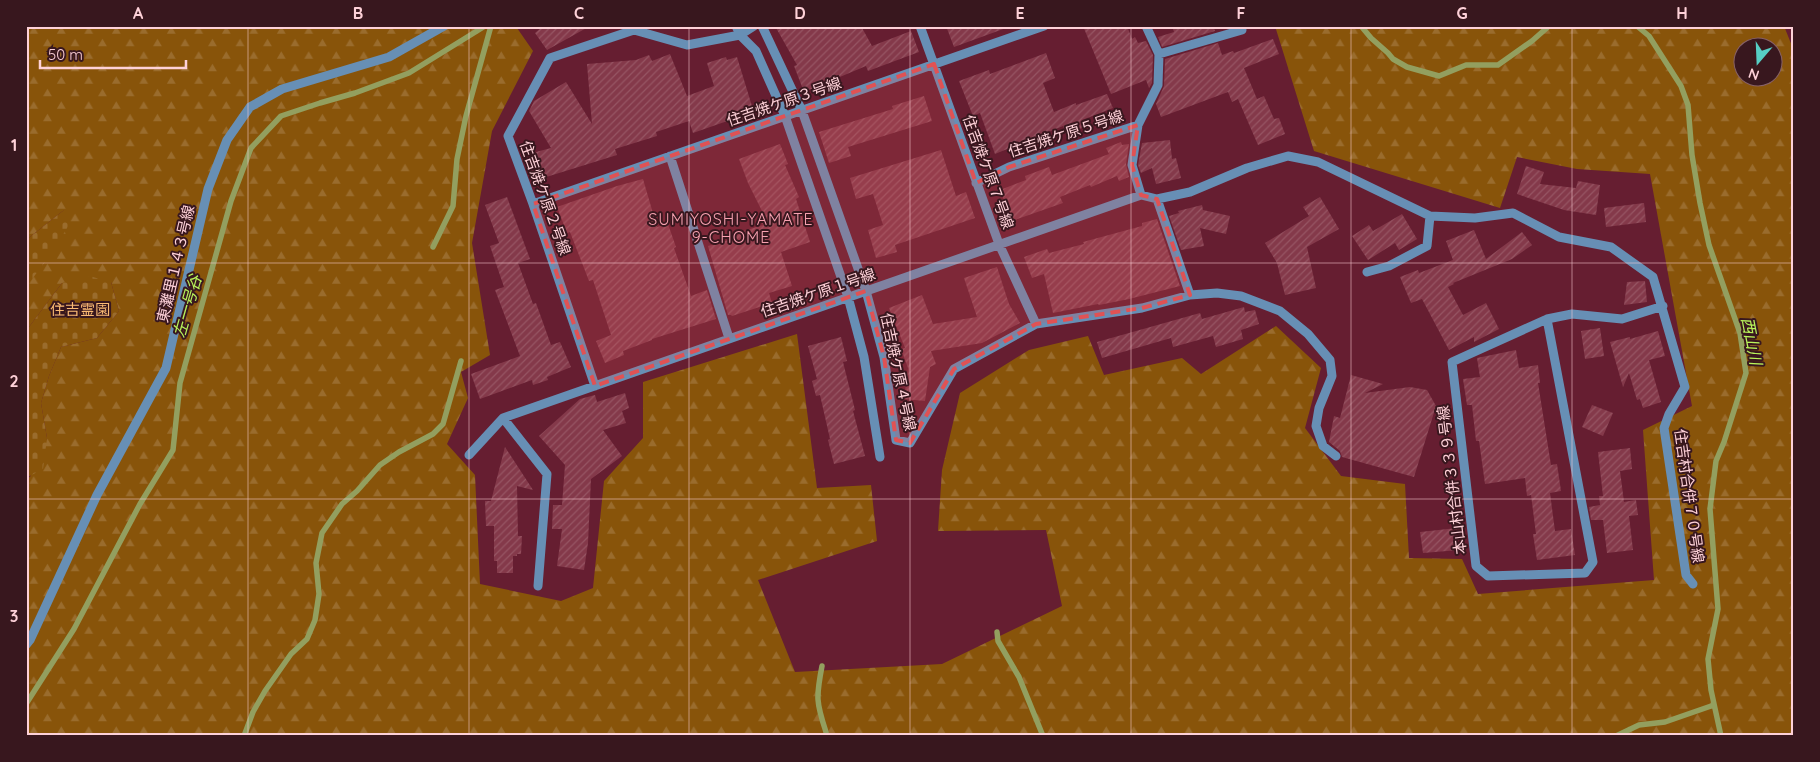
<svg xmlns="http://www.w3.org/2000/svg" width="1820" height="762" font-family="Quicksand,'Noto Sans JP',sans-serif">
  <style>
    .forest { fill: url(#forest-firs); fill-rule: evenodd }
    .cemetery { fill: url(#cemetery-stones) }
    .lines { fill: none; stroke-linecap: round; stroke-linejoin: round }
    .stream { stroke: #939f5f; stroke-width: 5.5 }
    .building { fill: url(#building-hatch) }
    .minor { stroke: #678fb5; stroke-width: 9 }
    .marked { fill: #e05254; fill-opacity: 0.2; stroke: #e05254; stroke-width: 4; stroke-dasharray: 10 6; stroke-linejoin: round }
    .grid { fill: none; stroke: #fed1d8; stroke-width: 1; stroke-opacity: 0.55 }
    .labels { text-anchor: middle; stroke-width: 4; stroke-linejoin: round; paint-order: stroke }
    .street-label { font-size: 15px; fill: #fed1d8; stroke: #38171e }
    .park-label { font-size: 15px; fill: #fbbb74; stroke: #38171e }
    .neighbourhood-label { font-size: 16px; letter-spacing: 1px; fill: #f8a2b1; stroke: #38171e }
    .water-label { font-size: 16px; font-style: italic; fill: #b9f55b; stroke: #38171e }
    .neatline { fill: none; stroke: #fed1d8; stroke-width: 2 }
    .grid-label { font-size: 16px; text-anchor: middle; font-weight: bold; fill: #fed1d8 }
  </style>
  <defs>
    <pattern id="forest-firs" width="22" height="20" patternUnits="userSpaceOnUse" patternTransform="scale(1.25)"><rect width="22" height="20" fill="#88540a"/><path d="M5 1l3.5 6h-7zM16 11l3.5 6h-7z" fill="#9a6c2d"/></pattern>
    <pattern id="cemetery-stones" width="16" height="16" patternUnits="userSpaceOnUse" patternTransform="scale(1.25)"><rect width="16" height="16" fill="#88540a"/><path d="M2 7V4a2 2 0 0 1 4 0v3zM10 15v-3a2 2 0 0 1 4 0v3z" fill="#9a6c2d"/></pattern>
    <pattern id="building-hatch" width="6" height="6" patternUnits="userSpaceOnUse" patternTransform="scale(1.25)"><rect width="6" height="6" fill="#84394a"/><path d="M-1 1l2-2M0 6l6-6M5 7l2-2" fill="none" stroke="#965563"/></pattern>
  </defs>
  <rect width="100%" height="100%" fill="#661e31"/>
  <path class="forest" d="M26 26H520L517 28 533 51 492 131 472 243 490 355 461 372 468 398 447 444 475 475 480 584 561 601 593 588 604 481 643 438V382L797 334 817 488 871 485 877 541 758 580 795 672 942 664 1062 606 1046 530 938 531 942 470 960 393 1029 350 1088 336 1104 375 1182 358 1201 374 1276 326 1321 368 1305 428 1341 476 1405 484 1409 558 1462 559 1478 594 1654 580 1643 430 1692 406 1650 174 1577 169 1517 157 1500 208 1314 151 1275 26H1784L1794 51V736H26V478L30 477 47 438 41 403 49 376 61 347 97 338 119 311 111 282 62 283 26 331V287L64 210 26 240ZM1742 48H1772V78H1742Z"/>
  <path class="cemetery" d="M64 210 70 223 54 250 26 287V240Z
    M89 276 111 282 119 311 97 338 61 347 49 376 41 403 47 438 43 469 26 478V331L62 283Z"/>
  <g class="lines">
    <path class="stream" d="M1361 26 1371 38 1388 53 1393 59 1407 67 1439 76 1466 65H1498L1532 41 1549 26
      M1637 26 1649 36 1681 86 1688 105 1692 155 1700 203 1709 245 1740 333 1746 373 1724 442 1716 461 1710 509 1718 609 1708 659 1711 690 1721 736
      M433 247 453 206 457 159 466 116 491 26
      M997 632 998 641 1019 677 1043 736
      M822 666C816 697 816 702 826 732V736
      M26 704 74 629 140 504 173 450 180 383 231 201 251 148 281 116 320 103 355 93 409 73 485 26
      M244 736 253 712 265 691 291 654 307 639 315 620 319 594 316 563 322 533 342 504 357 491 380 465 399 452 433 434 443 424 461 361
      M1616 736 1639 725 1665 722 1714 705"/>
  </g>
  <path class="building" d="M543 26H590L547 50 535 33Z
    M775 26H861L872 46 911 31 919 52 868 71 866 66 804 92 794 66 797 65Z
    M946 26H1005L1006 28 954 47Z
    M1083 26H1127L1132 39 1135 37 1138 43 1146 41 1153 55 1152 83 1149 88 1146 80 1111 94Z
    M1172 26H1213L1215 31 1162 47 1158 37 1174 32Z
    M1273 39 1279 54 1244 68 1257 99 1264 96 1274 119 1279 118 1285 134 1258 145 1238 99 1232 102 1228 92 1161 117 1156 104 1164 86 1165 59 1218 43 1222 55 1233 51 1234 53Z
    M1046 53 1055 78 1043 83 1054 112 1076 103V105L1107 94 1113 108 1082 120 1085 127 1066 134 1063 126 995 154 980 113 973 116 959 81 989 70 990 74Z
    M670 54 687 96 714 86 707 63 726 57 727 60 737 57 755 116 734 123 733 119 693 133 689 121 656 132 657 136 615 149 617 155 543 178 536 152 551 148 529 111 534 101 566 82 592 124 587 64 636 60 649 55 652 61Z
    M924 96 932 121 848 147 851 156 829 163 819 132 893 109 892 106Z
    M1170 140 1172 159 1176 158 1181 178 1156 184 1152 168 1141 173 1138 165 1142 143Z
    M1121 142 1122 145 1129 144 1126 164 1129 177 1119 181 1117 176 1091 187 1090 185 1060 197 1063 203 1012 221 1000 190 1026 180 1025 176 1049 167 1052 175 1109 154 1106 148Z
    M780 144 788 164 785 165 799 197 796 199 810 242 781 252 792 286 769 293 772 303 732 316 731 315H728L708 246 735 238 734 234 763 225 762 223 767 221 748 183 739 159Z
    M941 150 956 196 966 192 975 218 895 245 897 252 876 258 868 230 883 225 873 194 856 199 850 178Z
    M1526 166 1544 172 1540 184 1576 188 1578 181 1600 185 1596 215 1564 210 1517 194Z
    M643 179 657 227 668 224 676 247 674 248 691 296 707 290 716 319 652 339V340L623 351 624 355 605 363 596 341 611 335 593 280 589 281 570 232 567 233 557 207 617 186Z
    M507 197 530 259 518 263 533 304 536 303 551 345 560 342 571 367 547 377 548 380 533 385 532 380 480 399 471 374 520 356 495 290 504 287 490 246 499 243 485 205Z
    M1320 197 1339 229 1307 247 1316 288 1285 295 1277 263 1265 243 1309 216 1303 207Z
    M1644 203 1646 222 1606 227 1604 208Z
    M1202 205 1203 210 1230 216 1226 234 1200 228 1204 246 1181 250 1169 216 1179 213 1178 211Z
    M1402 214 1417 239 1399 250 1395 243 1368 260 1352 236 1369 225 1373 231Z
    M1157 219 1180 286 1129 299 1099 305 1098 304 1053 313 1044 274 1032 278 1024 257 1047 249 1049 253 1084 244 1083 242 1142 226V223Z
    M1474 230 1486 259 1522 232 1532 245 1512 259 1453 283 1454 284 1448 287 1463 315 1486 303 1499 329 1474 342V337L1449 350 1422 299 1411 303 1400 277 1418 270 1419 273 1453 260 1446 241Z
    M997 267 1009 304 1020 323 982 343 931 351 936 364 930 367 925 401 904 399 908 368 901 349 905 348 889 308 922 295 933 324 977 317 964 278Z
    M1645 281 1647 302 1624 305 1627 282Z
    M1244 307 1245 312 1255 310 1259 324 1241 330 1243 339 1216 347 1213 336 1173 347 1171 338 1102 358 1097 342 1200 313 1202 319Z
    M1600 328 1604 356 1585 359 1581 331Z
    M1658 331 1665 356 1649 360 1661 402 1643 408 1640 399 1637 400 1629 373 1623 387 1610 342 1630 337V339Z
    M841 337 847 361 843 362 855 410 853 411 865 456 834 464 828 440 830 439 820 395 816 396 812 381 817 379 808 346Z
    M1516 350 1519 368 1538 365 1540 383H1538L1551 465 1557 464 1561 491 1550 493 1555 531 1571 529 1575 555 1537 560 1533 534H1536L1531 495 1527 496 1525 478 1485 484 1479 441H1476L1472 405H1467L1463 379 1480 377 1477 358Z
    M1351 375 1383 384 1365 393 1410 387 1427 390 1436 406 1414 477 1342 457 1340 451 1329 442 1334 416 1340 418Z
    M625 393 629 408 622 411 626 423 603 430 622 456 591 479 588 543 584 570 557 566 562 529H552L553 505H562L565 465 539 436 580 399 595 395 597 402Z
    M1592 405 1613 413 1603 436 1582 427Z
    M505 447 533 490 517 486 518 536H522L521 554H517V556H513V573H497V561H494V526H486L485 501H491Z
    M1630 448 1632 469 1620 471 1624 502 1636 500 1638 515 1629 516 1633 550 1607 553 1603 520H1591L1589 507 1600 505 1599 496H1603L1598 452Z
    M1457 528 1459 550 1423 553 1420 532Z"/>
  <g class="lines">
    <path class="minor" d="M736 26 740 35 756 51 785 116 848 297 864 357 880 457
      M762 26 802 111 866 291 884 357 896 440 910 443 954 369 1036 324 1142 308 1190 295 1217 293 1241 296 1280 311 1308 334 1330 360 1332 376 1319 408 1316 426 1323 446 1336 456
      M920 26 999 244 1036 324
      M1146 26 1159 54 1158 85 1138 125 1132 165 1141 195 1157 199 1190 192 1247 168 1288 156 1318 162 1430 216 1475 218 1513 213 1559 237 1611 247 1653 277 1685 387 1669 414 1664 428 1686 575 1693 584
      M1159 54 1242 30
      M670 156 729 338
      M976 183 1009 167 1138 125
      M1157 199 1190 295
      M533 204 1044 26
      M1367 272 1389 266 1427 246 1430 216
      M1547 319 1593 562 1585 573 1488 576 1476 566 1452 362Z
      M1547 319 1572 314 1622 319 1663 306
      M595 386 533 204 508 136 550 58 634 30 687 45 740 35 754 26
      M503 418 547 474 538 586
      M469 455 503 418 1141 195
      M26 645 30 640 97 495 166 368 208 189 227 140 250 107 282 89 389 57 444 26"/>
  </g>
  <path class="marked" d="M934 64 976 183 1009 167 1138 125 1132 165 1141 195 1157 199 1190 295 1142 308 1036 324 954 369 910 443 896 440 884 357 866 291 595 386 533 204Z"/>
  <path class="grid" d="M248 26V736M469 26V736M689 26V736M910 26V736M1131 26V736M1351 26V736M1572 26V736M26 263H1794M26 499H1794"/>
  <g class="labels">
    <g class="street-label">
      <text transform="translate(784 102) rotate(-19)" y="5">住吉焼ケ原３号線</text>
      <text transform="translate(1066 134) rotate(-18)" y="5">住吉焼ケ原５号線</text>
      <text transform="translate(988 172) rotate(70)" y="5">住吉焼ケ原７号線</text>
      <text transform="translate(545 198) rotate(70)" y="5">住吉焼ケ原２号線</text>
      <text transform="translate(176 264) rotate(-77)" y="5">東灘里１４３号線</text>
      <text transform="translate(818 293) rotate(-19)" y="5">住吉焼ケ原１号線</text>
      <text transform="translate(898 372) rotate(78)" y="5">住吉焼ケ原４号線</text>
      <text transform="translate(1452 480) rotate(-97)" y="5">本山村合併３３９号線</text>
      <text transform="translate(1689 496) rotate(82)" y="5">住吉村合併７０号線</text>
    </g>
    <g class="park-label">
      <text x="80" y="315">住吉霊園</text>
    </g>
    <g class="neighbourhood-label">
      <text x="731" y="225">SUMIYOSHI-YAMATE<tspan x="731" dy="18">9-CHOME</tspan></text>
    </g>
    <g class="water-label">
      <text transform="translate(187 306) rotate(-74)" y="6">左一号谷</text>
      <text transform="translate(1752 341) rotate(79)" y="6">西山川</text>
    </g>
  </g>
  <rect width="1820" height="762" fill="none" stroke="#38171e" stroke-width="55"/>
  <g transform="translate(1758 62) rotate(199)"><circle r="24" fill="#38171e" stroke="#876168"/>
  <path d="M0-4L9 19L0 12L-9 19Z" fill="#56cec4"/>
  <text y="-8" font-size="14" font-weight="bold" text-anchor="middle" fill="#fed1d8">N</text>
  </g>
  <path d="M40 60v8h146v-8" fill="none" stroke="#fed1d8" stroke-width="2.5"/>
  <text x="48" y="60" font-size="15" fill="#fed1d8" stroke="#38171e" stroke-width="4" paint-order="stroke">50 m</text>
  <rect x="28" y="28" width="1764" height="706" class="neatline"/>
  <g class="grid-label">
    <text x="138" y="19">A</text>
    <text x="358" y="19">B</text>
    <text x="579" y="19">C</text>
    <text x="800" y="19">D</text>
    <text x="1020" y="19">E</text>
    <text x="1241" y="19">F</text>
    <text x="1462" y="19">G</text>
    <text x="1682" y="19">H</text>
    <text x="14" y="151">1</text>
    <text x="14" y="387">2</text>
    <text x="14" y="622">3</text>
  </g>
</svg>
